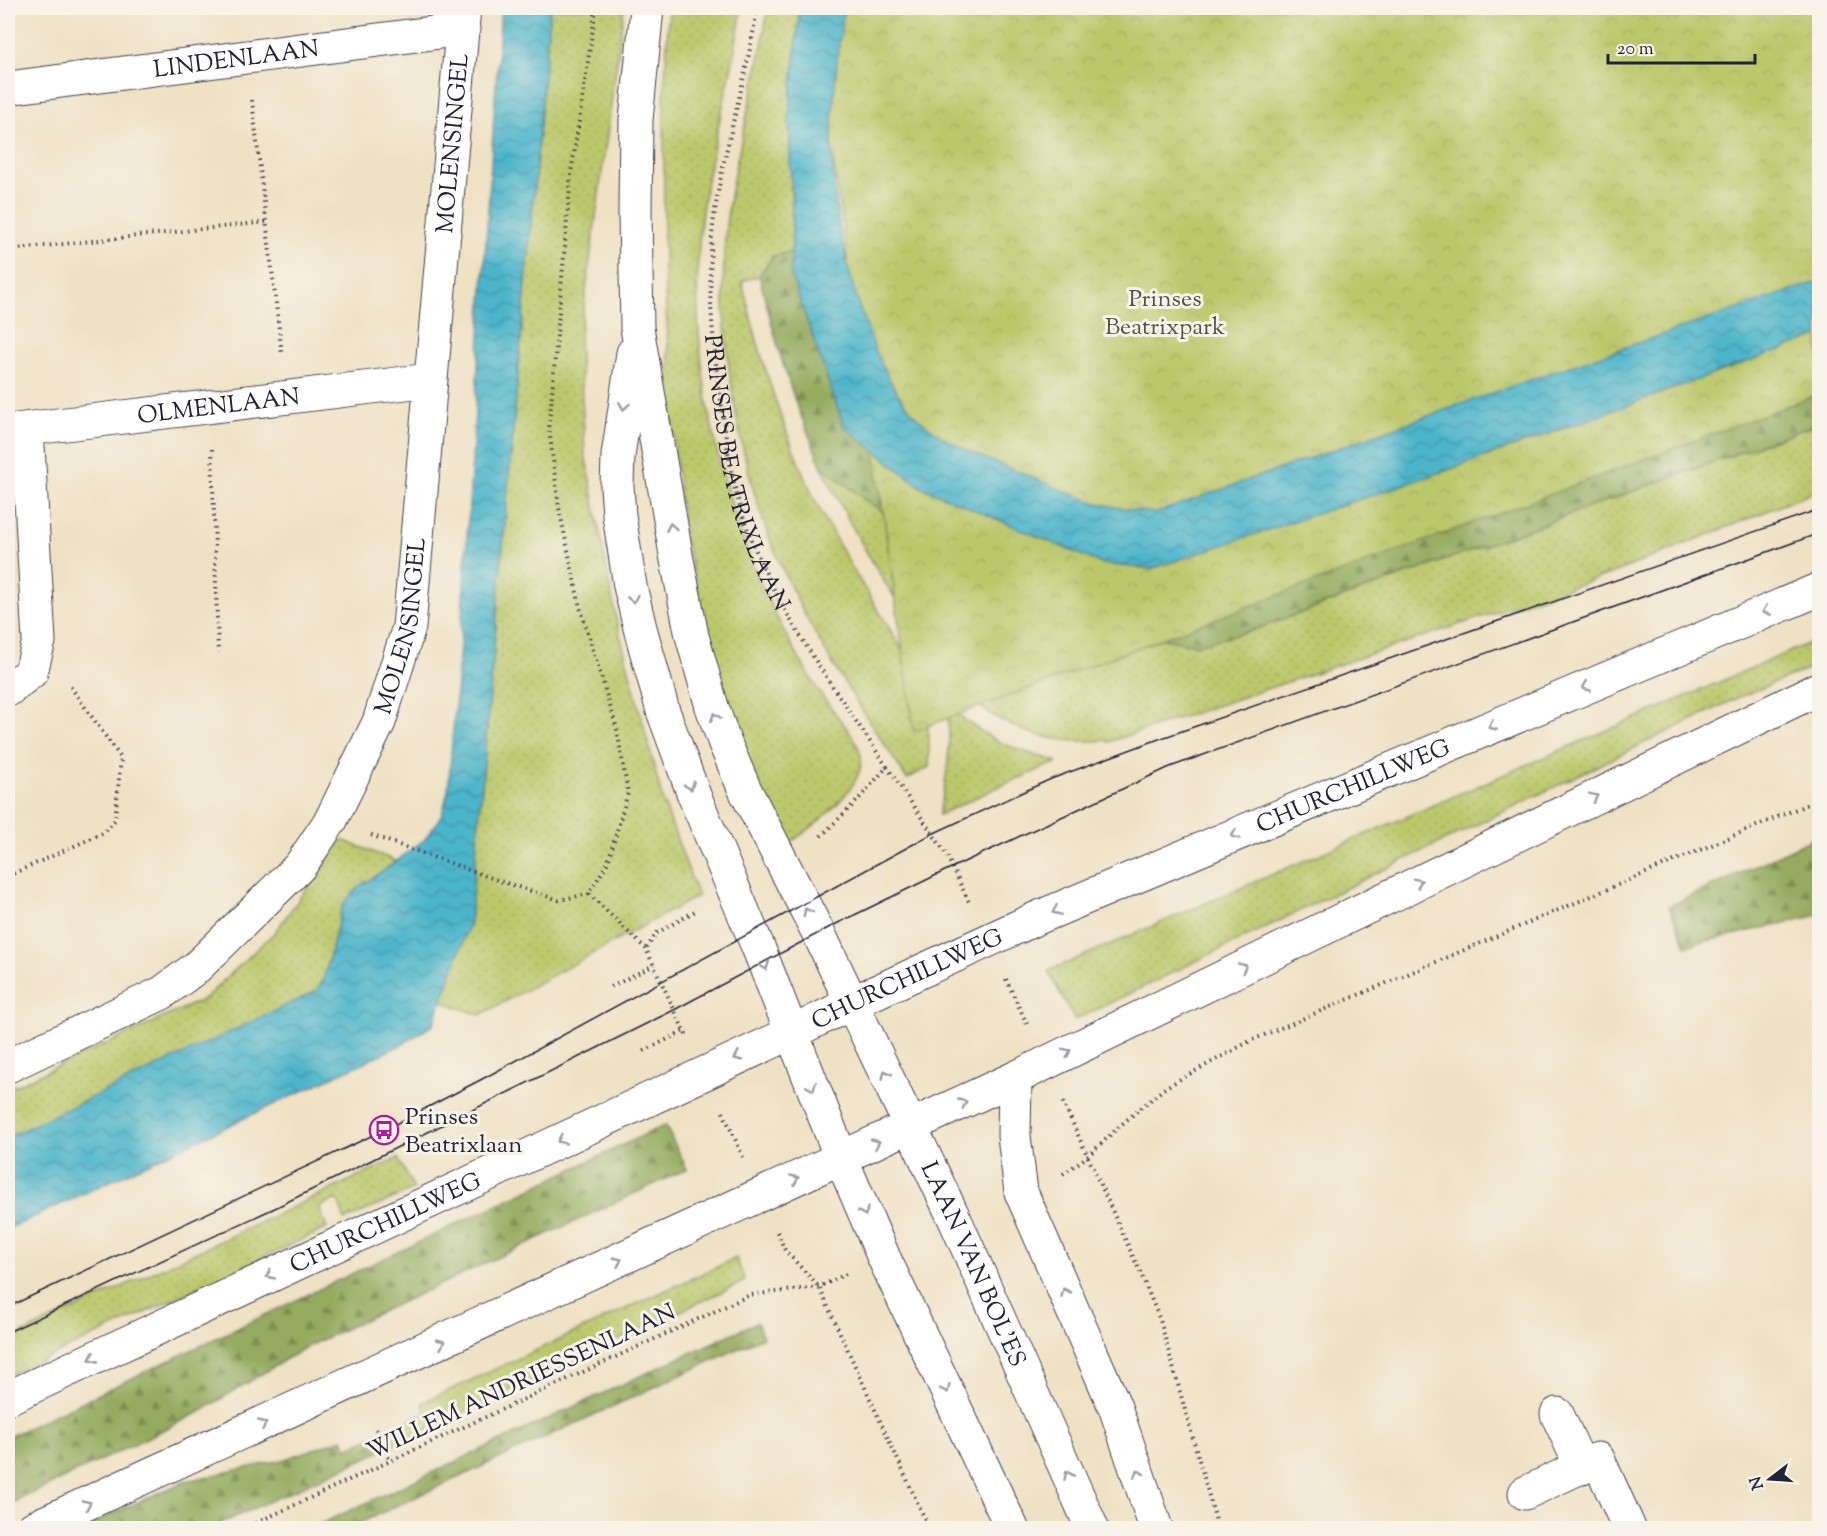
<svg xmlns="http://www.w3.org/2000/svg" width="1827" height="1536" font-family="'Sorts Mill Goudy',serif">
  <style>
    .grass { fill: url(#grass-dots); stroke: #6e7552; stroke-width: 1.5 }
    .forest { fill: url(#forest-firs); stroke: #5b674c; stroke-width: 1.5 }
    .park { fill: url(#park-crowns); stroke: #6e7552; stroke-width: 1.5 }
    .water { fill: url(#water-waves); stroke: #376c82; stroke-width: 1.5 }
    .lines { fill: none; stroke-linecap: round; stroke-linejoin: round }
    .minor-casing { stroke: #413f4f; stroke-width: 35 }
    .major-casing { stroke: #413f4f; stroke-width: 35 }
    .path { stroke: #413f4f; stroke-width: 4; stroke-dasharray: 1.5 4.5; stroke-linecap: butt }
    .minor { stroke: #fff; stroke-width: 33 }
    .major { stroke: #fff; stroke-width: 33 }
    .tram { stroke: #22223b; stroke-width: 1.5 }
    .oneway { stroke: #9c9ca7 }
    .labels { text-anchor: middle; stroke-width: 6; stroke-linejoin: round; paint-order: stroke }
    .street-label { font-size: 24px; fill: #22223b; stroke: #f7f3e8 }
    .park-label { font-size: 24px; fill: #505449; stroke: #f7f3e8 }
    .poi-label { font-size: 24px; fill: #22223b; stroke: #f7f3e8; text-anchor: start }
  </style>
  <defs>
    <pattern id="grass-dots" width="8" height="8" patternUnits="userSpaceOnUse" patternTransform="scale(1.5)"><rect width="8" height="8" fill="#bbc86a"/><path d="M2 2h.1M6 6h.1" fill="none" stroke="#a0ac5d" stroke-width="1.8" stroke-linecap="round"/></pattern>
    <pattern id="forest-firs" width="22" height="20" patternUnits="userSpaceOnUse" patternTransform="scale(1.5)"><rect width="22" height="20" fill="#94ac5e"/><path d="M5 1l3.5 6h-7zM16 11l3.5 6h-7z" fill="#788c4f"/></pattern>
    <pattern id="park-crowns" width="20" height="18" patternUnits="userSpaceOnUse" patternTransform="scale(1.5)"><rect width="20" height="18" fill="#bbc86a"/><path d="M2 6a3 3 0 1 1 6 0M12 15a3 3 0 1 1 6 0" fill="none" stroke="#a0ac5d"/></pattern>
    <pattern id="water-waves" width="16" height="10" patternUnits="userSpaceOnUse" patternTransform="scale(1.5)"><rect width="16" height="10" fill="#4cb5ca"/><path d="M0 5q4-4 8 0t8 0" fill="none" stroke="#3f93a5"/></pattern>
  </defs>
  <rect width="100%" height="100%" fill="#f7f3e8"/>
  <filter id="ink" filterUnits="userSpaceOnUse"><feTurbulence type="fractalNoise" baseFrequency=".0167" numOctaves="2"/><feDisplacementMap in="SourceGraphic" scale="12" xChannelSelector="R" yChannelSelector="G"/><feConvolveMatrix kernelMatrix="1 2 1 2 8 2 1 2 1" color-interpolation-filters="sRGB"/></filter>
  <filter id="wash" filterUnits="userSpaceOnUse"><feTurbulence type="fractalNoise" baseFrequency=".008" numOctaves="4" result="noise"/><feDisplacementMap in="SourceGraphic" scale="24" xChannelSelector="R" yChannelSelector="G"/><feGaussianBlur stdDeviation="1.35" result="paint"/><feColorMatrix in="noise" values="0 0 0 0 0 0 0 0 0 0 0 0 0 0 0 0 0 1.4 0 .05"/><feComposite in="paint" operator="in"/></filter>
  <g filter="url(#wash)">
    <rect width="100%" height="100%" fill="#efe1c3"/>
    <path class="grass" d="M550 8H624L579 342 585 454 617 623 663 801 698 896 480 1015 440 1001 470 922Z
      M669 8H742C738 30 735 53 730 75 716 136 700 197 698 260 693 368 718 483 760 582 776 618 795 653 816 687 827 705 857 736 861 756 866 788 809 831 784 846L727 714 683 531 671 411 664 267V98Z
      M768 8H800L789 117 793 252 773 256 759 276 742 281C759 356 782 428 814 498 832 535 853 570 875 605 895 638 920 673 926 712 929 730 930 748 929 767L907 779C863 711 815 643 782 568 738 470 716 333 726 226 731 178 744 131 754 84 760 58 764 33 768 8Z
      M1820 423 1819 490 1613 573 1108 742 1107 740C1037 747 982 721 940 666 928 650 918 633 907 616 874 568 846 518 821 465L865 500 934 546 1197 645 1254 630Z
      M1819 639V665L1737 698 1075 1020 1048 971Z
      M946 704C984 739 1009 748 1058 762L1000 786 939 815C947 776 953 744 946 704Z
      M342 840 396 861 343 904 324 978 317 991 8 1137V1089L204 999 275 932Z
      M398 1158 414 1189 345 1220 337 1199 319 1207 327 1228 8 1376V1340Z
      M736 1258 745 1281 389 1447 383 1432 426 1413 422 1403Z"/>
    <path class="forest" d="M793 252 791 275 843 423 847 429 1819 369V423L1254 630 1197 645 1152 637 934 546 865 500 821 465 796 403 781 358 759 276 773 256Z
      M1819 836V915L1686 946 1669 906Z
      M665 1125 687 1169 306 1347 198 1413 8 1505V1437Z
      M757 1322 763 1337 349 1528H312Z
      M375 1436 381 1451 217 1525 213 1528H79L186 1481 282 1460 343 1439 347 1448Z"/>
    <path class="park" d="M812 8H1819V394L914 731Z"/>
    <path class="water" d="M501 8H550L470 922 433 1025 401 1045 8 1229V1137L317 991 324 978 343 904 361 885 385 870 425 839 442 815 448 791 460 646Z
      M800 8H844C839 42 835 76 833 111 829 186 842 263 869 333 880 363 893 392 915 415 945 445 984 458 1022 473 1049 484 1074 497 1102 504 1120 509 1138 511 1156 513L1498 391 1819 281V336L1457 467 1151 569 1102 564 921 487 847 429 843 423 791 275 792 211 789 117Z"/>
  </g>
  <g filter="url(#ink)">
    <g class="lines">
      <g class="minor-casing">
        <g id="minor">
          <path id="s2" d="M647 8 636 120 635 213 637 328 677 560 692 636 712 707 724 741 745 790 819 934 956 1222 1092 1528"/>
          <path id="s3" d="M8 88 463 29"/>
          <path d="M633 353 618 456 617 486 619 515 630 586 640 628 663 711 694 795 758 947 841 1158 884 1258 1012 1528"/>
          <path id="s4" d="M8 431 430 380"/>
          <path d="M8 690 31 672 39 641 27 429"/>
          <path id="s5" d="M8 1066 162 993 197 967 300 866 331 820 379 722 409 627 464 8"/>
          <path d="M1557 1414 1582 1468"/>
          <path d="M1525 1493 1598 1459 1629 1528"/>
        </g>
      </g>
      <g class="major-casing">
        <g id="major">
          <path d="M1015 1078 1014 1136 1021 1192 1115 1407 1156 1528"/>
          <path id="s6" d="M8 1398 791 1033 852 1003 1035 919 1820 589"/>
          <path d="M33 1528 1015 1078 1820 688"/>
        </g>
      </g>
      <g class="path">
        <path id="s1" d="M757 8C747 81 722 151 713 225 707 279 712 334 719 387 725 426 728 466 739 503 767 600 832 684 887 767L856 802 818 839"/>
        <path d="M252 100 282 355"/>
        <path d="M8 250 267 222"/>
        <path d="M212 449 218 653"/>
        <path d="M887 767 945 852 969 902"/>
        <path d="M371 835 500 881 559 900 589 894 608 862 628 793 617 729 580 607 559 508 549 428 571 174 596 8"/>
        <path d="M8 876 103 833 115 820 121 758 70 686"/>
        <path d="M589 894 646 949"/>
        <path d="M1006 979 1027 1024"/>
        <path d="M611 987 654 965"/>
        <path d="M686 1035 646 949 657 933 697 910"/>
        <path d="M644 1051 684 1031"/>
        <path d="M1063 1102 1141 1274 1160 1320 1218 1528"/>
        <path d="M723 1112 743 1157"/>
        <path d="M1063 1174 1088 1156 1122 1124 1166 1087 1250 1041 1820 799"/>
        <path d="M777 1232 785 1250 819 1287 929 1528"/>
        <path d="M376 1429 390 1461"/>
        <path d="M245 1528 750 1295 819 1287 846 1274"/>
      </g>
      <use href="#minor" class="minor"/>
      <use href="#major" class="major"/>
      <path class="tram" d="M8 1307 384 1130 486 1077 932 834 1051 779 1159 739 1820 509
        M8 1332 277 1207 674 1010 834 925 953 867 1170 767 1820 533"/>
    </g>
    <defs><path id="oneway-chevron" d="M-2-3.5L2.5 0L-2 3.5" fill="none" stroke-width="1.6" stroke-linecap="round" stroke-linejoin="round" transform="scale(1.5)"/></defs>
    <g class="oneway">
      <use href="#oneway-chevron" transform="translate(624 406) rotate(99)"/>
      <use href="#oneway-chevron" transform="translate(671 527) rotate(-100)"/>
      <use href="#oneway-chevron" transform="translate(633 599) rotate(77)"/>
      <use href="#oneway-chevron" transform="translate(1766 611) rotate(157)"/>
      <use href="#oneway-chevron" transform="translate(1586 687) rotate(157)"/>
      <use href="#oneway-chevron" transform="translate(715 717) rotate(-110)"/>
      <use href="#oneway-chevron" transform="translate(1492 726) rotate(157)"/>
      <use href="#oneway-chevron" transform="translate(690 786) rotate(69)"/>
      <use href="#oneway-chevron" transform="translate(1594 797) rotate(-26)"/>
      <use href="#oneway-chevron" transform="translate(1235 835) rotate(157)"/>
      <use href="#oneway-chevron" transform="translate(1418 882) rotate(-26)"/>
      <use href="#oneway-chevron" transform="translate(1056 911) rotate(157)"/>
      <use href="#oneway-chevron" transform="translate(807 912) rotate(-118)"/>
      <use href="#oneway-chevron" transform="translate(765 966) rotate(69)"/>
      <use href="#oneway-chevron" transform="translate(1243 967) rotate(-26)"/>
      <use href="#oneway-chevron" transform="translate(1067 1052) rotate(-26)"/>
      <use href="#oneway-chevron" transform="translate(738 1057) rotate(155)"/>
      <use href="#oneway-chevron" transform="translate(886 1074) rotate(-116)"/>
      <use href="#oneway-chevron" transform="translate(812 1087) rotate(68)"/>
      <use href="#oneway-chevron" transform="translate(963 1103) rotate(-25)"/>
      <use href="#oneway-chevron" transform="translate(561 1140) rotate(155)"/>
      <use href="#oneway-chevron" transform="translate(876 1143) rotate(-24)"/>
      <use href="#oneway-chevron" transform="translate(795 1179) rotate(-24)"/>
      <use href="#oneway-chevron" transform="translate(864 1212) rotate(67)"/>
      <use href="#oneway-chevron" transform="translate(618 1261) rotate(-25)"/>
      <use href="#oneway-chevron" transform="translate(270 1275) rotate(155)"/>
      <use href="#oneway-chevron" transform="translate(1065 1292) rotate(-114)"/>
      <use href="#oneway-chevron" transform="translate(441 1343) rotate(-25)"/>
      <use href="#oneway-chevron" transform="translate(93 1358) rotate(155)"/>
      <use href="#oneway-chevron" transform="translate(946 1389) rotate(65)"/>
      <use href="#oneway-chevron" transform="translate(263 1424) rotate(-24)"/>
      <use href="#oneway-chevron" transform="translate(1138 1473) rotate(-109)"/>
      <use href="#oneway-chevron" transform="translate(1068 1475) rotate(-114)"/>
      <use href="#oneway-chevron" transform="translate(87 1504) rotate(-25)"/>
    </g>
  </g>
  <defs>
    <g id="bus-ring" transform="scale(1.5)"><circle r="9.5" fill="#f7f3e8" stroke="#b5179e" stroke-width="1.5"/><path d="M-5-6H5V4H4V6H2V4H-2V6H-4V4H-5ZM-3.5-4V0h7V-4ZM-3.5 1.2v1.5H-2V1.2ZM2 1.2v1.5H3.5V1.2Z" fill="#b5179e"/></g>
  </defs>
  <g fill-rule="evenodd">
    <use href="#bus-ring" x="384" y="1130"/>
  </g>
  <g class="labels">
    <g class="street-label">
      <text dy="8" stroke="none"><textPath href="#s3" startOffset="230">LINDENLAAN</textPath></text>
      <text dy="8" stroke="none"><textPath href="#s5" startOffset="1108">MOLENSINGEL</textPath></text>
      <text dy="8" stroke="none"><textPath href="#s4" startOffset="212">OLMENLAAN</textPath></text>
      <text dy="8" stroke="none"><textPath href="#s1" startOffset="474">PRINSES BEATRIXLAAN</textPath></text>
      <text dy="8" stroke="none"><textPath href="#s5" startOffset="622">MOLENSINGEL</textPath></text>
      <text dy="8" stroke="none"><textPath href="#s6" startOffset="1478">CHURCHILLWEG</textPath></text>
      <text dy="8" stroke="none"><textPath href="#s6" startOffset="992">CHURCHILLWEG</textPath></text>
      <text dy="8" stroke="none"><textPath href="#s6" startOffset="416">CHURCHILLWEG</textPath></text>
      <text dy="8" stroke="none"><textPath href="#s2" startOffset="1323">LAAN VAN BOL'ES</textPath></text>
      <text transform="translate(521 1381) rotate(-25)" y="8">WILLEM ANDRIESSENLAAN</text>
    </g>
    <g class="park-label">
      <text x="1165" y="306">Prinses<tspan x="1165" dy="28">Beatrixpark</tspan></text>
    </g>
    <g class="poi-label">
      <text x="405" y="1124">Prinses<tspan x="405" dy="28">Beatrixlaan</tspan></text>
    </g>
  </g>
  <rect width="1827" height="1536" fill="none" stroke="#f7f3e8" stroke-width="30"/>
  <g transform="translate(1770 1479) rotate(253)" stroke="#f7f3e8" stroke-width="4.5" paint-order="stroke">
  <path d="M0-4.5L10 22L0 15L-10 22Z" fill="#22223b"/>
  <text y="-9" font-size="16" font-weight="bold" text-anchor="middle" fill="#22223b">N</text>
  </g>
  <path d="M1608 54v9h147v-9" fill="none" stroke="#22223b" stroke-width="3"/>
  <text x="1617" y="54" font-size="18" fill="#22223b" stroke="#f7f3e8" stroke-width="4.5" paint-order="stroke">20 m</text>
</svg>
